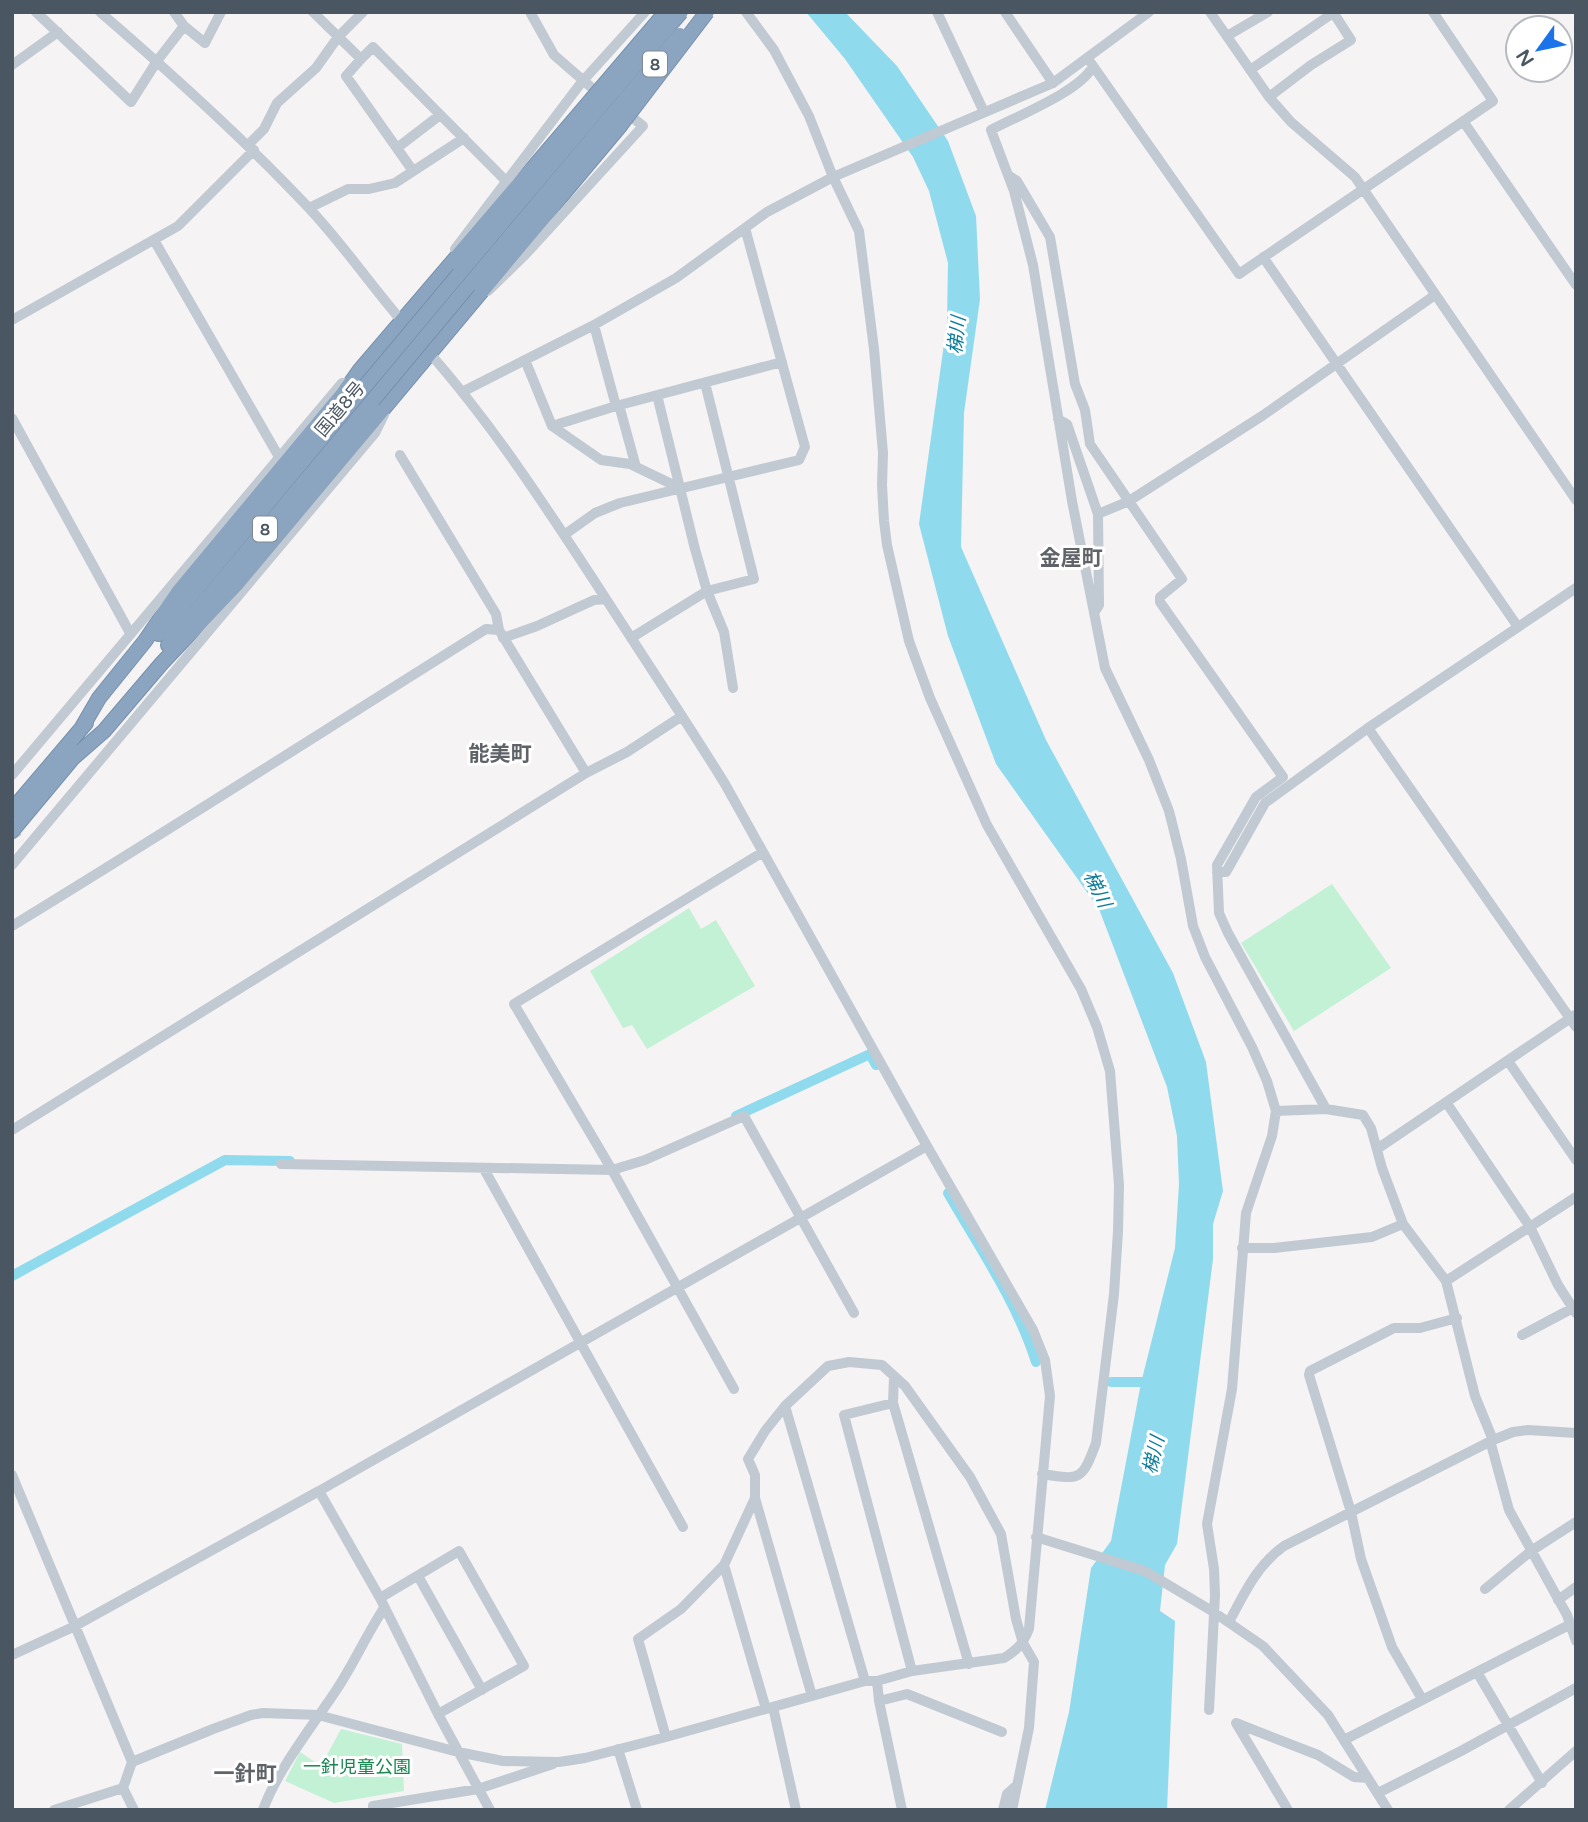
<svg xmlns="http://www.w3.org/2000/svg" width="1588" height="1822" font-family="'Varela Round','Noto Sans JP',sans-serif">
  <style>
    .green { fill: #c3f1d5 }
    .water { fill: #90daee }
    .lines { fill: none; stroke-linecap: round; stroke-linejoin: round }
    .canal { stroke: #90daee; stroke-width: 10 }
    .minor-tunnel { stroke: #caccce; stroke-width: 10; stroke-dasharray: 10 5; stroke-linecap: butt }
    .highway-casing { stroke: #7690ad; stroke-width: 16 }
    .minor { stroke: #c1cad2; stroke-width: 10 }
    .highway { stroke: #8ba5c1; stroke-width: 14 }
    .highway-bridge-casing { stroke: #7690ad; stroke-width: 16; stroke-linecap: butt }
    .highway-bridge { stroke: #8ba5c1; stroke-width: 14 }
    .labels { text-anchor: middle; stroke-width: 6; stroke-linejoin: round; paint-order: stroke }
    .shield { fill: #fff; stroke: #808990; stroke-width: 2 }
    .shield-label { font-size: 16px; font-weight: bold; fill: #4a5661 }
    .street-label { font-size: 18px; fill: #4a5661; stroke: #fff }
    .park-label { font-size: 18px; fill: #17864f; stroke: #fff }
    .water-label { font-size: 19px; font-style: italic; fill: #0c7c9b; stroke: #fff }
    .quarter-label { font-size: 21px; font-weight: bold; fill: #5f6368; stroke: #fff }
  </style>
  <rect width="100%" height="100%" fill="#f5f3f3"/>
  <path class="green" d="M1332 884 1391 968 1294 1031 1241 943Z
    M689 908 701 929 716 920 755 986 647 1049 632 1025 623 1028 590 971Z
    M341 1729 402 1744 404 1791 334 1803 285 1781 300 1752 321 1766Z"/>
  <path class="water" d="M806 12H845L897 66 948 141 976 216 980 299 964 413 961 547 1046 740 1173 973 1206 1062 1223 1191 1213 1224V1259L1177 1544 1165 1565 1160 1611 1175 1621 1167 1810H1045L1069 1712 1091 1568 1111 1541 1141 1383 1175 1248 1179 1184 1177 1136 1167 1087 1099 909 996 764 948 636 919 524 947 322 948 263 929 191 913 157 845 59Z"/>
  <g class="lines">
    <path class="canal" d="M736 1116 870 1054 876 1065
      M948 1193C979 1247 1017 1302 1036 1362
      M12 1276 225 1160 290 1161
      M1111 1382H1152"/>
    <path class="minor-tunnel" d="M12 829 20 842"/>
    <g class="highway-casing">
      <path id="highway" d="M459 274 600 107
        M469 285 611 116
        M159 634 361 391
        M168 645 373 400
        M81 729 99 698 145 641 179 591 342 395 359 371 591 100
        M73 758 104 731 162 663 236 585 620 126
        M12 810 86 723
        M12 831 78 752"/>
    </g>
    <path class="minor" d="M36 12 131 102 157 61 184 26 174 12
      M100 12C172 74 242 137 307 206 343 244 372 287 406 326
      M313 12 361 59 346 76 413 171
      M530 12 554 55 592 88
      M746 12 774 50 809 116 833 177 859 231 874 349 883 453 882 485 884 521 887 545 909 641 930 698 987 825 1081 989 1097 1027 1110 1071 1119 1185 1118 1231 1114 1294 1096 1443C1082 1481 1080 1480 1042 1474
      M937 12 984 112
      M1005 12 1053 83
      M1210 12 1269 97 1291 122 1355 177 1576 500
      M184 26 205 43 221 12
      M1227 36 1268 12
      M361 59 373 47 506 181
      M1091 63 1239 274 1493 101 1433 12
      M12 65 58 32
      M1093 66C1081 91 1017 116 991 130L1014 191 1033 265 1072 501 1105 668 1149 760 1169 811 1181 859 1193 926 1205 957 1252 1047 1267 1081 1276 1111 1272 1136 1246 1213 1232 1389 1207 1524 1214 1569 1215 1595 1209 1710
      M1250 70 1333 13
      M1269 97 1311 65 1351 40 1333 12
      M1463 121 1576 285
      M248 145 264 129 277 103 316 68 338 37 363 12
      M397 148 440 115
      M1008 175 1017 181 1050 237 1075 384 1085 410 1090 444 1182 579 1160 597V602L1283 777 1256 797 1217 865 1219 913 1228 933 1326 1109
      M309 208 348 189H369L395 183 464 138
      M154 240 279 457
      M455 249 581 83 645 12
      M1263 257 1518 627
      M488 291 525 255 643 126 633 118
      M12 320 178 226 254 150
      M594 325 616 406
      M525 360 552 426 601 460 630 464 682 489
      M464 391 594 325 676 278 767 212 833 177 1053 83 1149 12
      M657 395 695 549 707 591 724 632 733 688
      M619 405 636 467
      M12 418 130 633
      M1058 419 1067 424 1098 514
      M552 426 616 406 782 362
      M400 455 496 614 499 630
      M564 535 595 513 620 503 799 460 805 447 745 228
      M1094 613 1099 605 1098 514 1129 501 1262 416 1435 295
      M503 638 537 626 594 600 606 599
      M631 638 707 591 754 579 705 383
      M1368 728 1576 1027
      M12 775 342 383H351
      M12 865 375 433 384 415
      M1217 872H1226L1265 803 1368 728 1576 588
      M12 926C171 829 328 728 486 629L499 630 586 773
      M1508 1061 1576 1160
      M1446 1102 1530 1227 1558 1285 1576 1313
      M1276 1111 1326 1109 1363 1115 1371 1128 1382 1168 1403 1224 1446 1281 1475 1396 1493 1440 1491 1444 1509 1510 1567 1615 1576 1641
      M12 1130 586 773 627 752 682 716
      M1377 1149 1575 1015
      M281 1164 612 1170 645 1160 744 1116 854 1313
      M484 1169 683 1527
      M1242 1248H1274L1372 1237 1403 1224
      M1446 1281 1576 1197
      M1522 1335 1573 1308
      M894 1376 893 1403 969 1664
      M734 1389 612 1170 514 1004 763 852
      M893 1403 844 1415 912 1671
      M785 1406 865 1681
      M12 1475 132 1762 123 1788 134 1810
      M319 1491 927 1146
      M755 1498 812 1696
      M1036 1537 1145 1571 1212 1611 1263 1646 1328 1715 1388 1810
      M724 1565 766 1709
      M418 1576 482 1690
      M1485 1589 1531 1551 1576 1522
      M380 1598 459 1551 524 1666 438 1714
      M1558 1600 1576 1587
      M1229 1622C1244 1594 1257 1565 1284 1546L1493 1440 1513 1432 1528 1430 1576 1433
      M12 1655 73 1627 319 1491 380 1598 438 1714 490 1810
      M1477 1672 1542 1783
      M877 1681 879 1701 902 1810
      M1422 1699 1392 1647 1361 1559 1351 1512 1309 1375 1310 1371 1394 1328H1420L1457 1318
      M879 1701 907 1694 1002 1732
      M773 1707 796 1810
      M1236 1723 1318 1755 1354 1777 1368 1778
      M1236 1723 1288 1810
      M666 1737 638 1639 681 1609 724 1565 755 1498V1475L748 1459 765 1431 785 1406 828 1366 849 1362 882 1365 905 1386 970 1477 1001 1534 1016 1619 1023 1643 1034 1662 1029 1728 1012 1810
      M1344 1740 1569 1625
      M618 1749 637 1810
      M132 1762 213 1729 251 1715 263 1713 318 1715 458 1752 503 1761 559 1762 585 1758 666 1737 865 1681H877L912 1671 1004 1658C1017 1650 1023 1644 1029 1629L1050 1396 1045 1360 1033 1330 927 1146 725 784C683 716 638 649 595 582 542 501 490 421 426 349
      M1378 1793 1461 1751 1576 1688
      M54 1810 123 1788
      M263 1810C277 1770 314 1724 337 1689 354 1663 367 1634 384 1608
      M373 1810V1806L478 1789 553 1764
      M1003 1810 1007 1794 1016 1786
      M1509 1810 1576 1751"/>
    <use href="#highway" class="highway"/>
    <g class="highway-bridge-casing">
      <path id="highway-bridge" d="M591 100 666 12
        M600 107 681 12
        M611 116 680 35
        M620 126 707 12
        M361 391 459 274
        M373 400 469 285"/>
    </g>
    <use href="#highway-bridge" class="highway-bridge"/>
  </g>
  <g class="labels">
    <g class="shield">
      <rect x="643" y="51.5" width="24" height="25" rx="5"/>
      <rect x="253" y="516.5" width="24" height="25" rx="5"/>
    </g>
    <g class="shield-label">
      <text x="655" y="70">8</text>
      <text x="265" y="535">8</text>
    </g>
    <g class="street-label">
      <text transform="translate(340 409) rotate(-50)" y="6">国道8号</text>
    </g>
    <g class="park-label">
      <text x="357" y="1773">一針児童公園</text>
    </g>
    <g class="water-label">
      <text transform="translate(956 335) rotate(-84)" y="7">梯川</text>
      <text transform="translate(1098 889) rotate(64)" y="7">梯川</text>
      <text transform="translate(1153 1455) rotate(-77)" y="7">梯川</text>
    </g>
    <g class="quarter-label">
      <text x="1071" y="565">金屋町</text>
      <text x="500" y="761">能美町</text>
      <text x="245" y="1781">一針町</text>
    </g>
  </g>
  <rect width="1588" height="1822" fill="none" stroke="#4a5661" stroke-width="28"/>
  <g transform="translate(1539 49) rotate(237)"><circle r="33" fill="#ffffff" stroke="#b7bbc0" stroke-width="2"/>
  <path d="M0-5L12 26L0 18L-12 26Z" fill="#1a73e8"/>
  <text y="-10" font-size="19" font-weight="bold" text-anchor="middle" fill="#4a5661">N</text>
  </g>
</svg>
